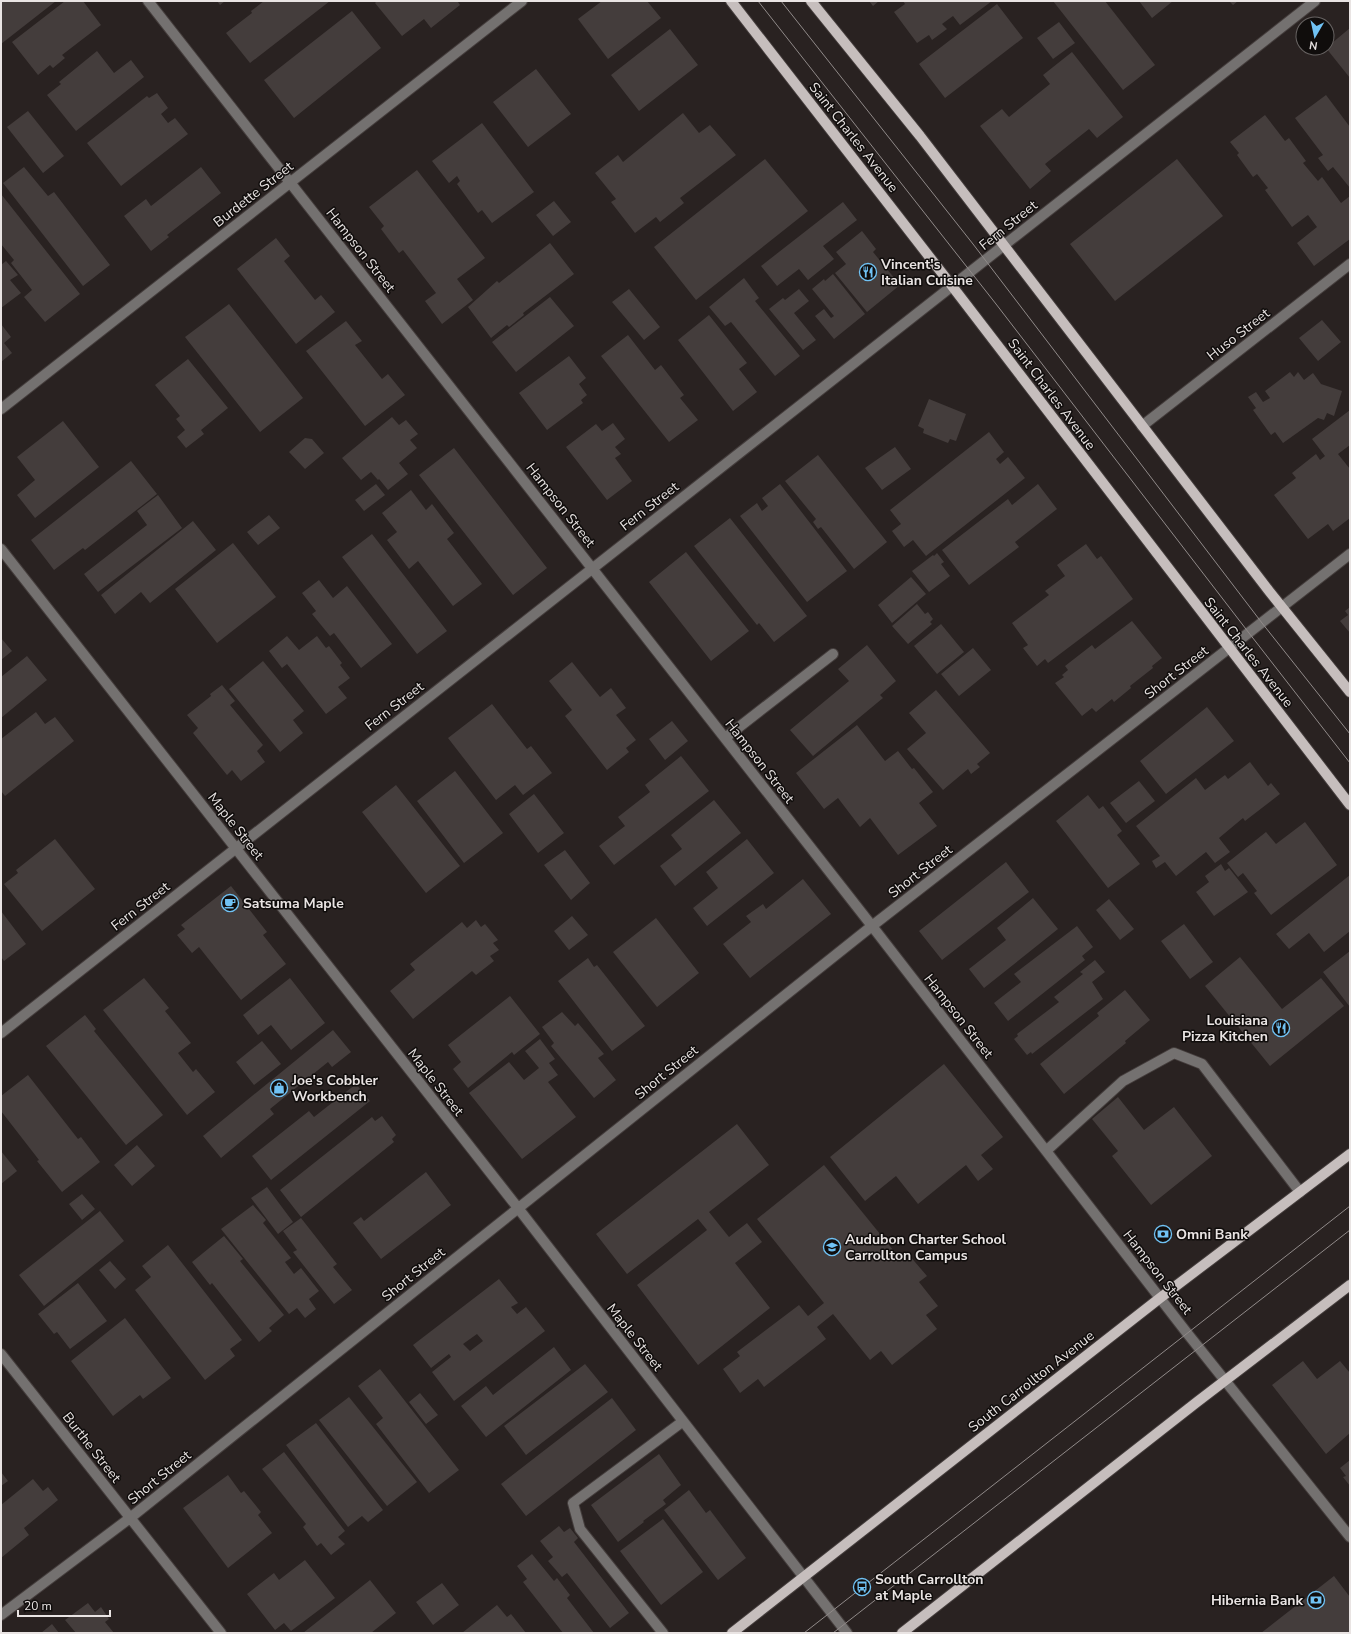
<svg xmlns="http://www.w3.org/2000/svg" width="1351" height="1634" font-family="'Nunito Sans',sans-serif">
  <style>
    .building { fill: #443d3c; fill-rule: evenodd }
    .lines { fill: none; stroke-linecap: round; stroke-linejoin: round }
    .minor-casing { stroke: #443d3c; stroke-width: 12 }
    .major-casing { stroke: #443d3c; stroke-width: 12 }
    .minor { stroke: #747170; stroke-width: 10 }
    .major { stroke: #c6bebd; stroke-width: 10 }
    .tram { stroke: #908a89; stroke-width: 1 }
    .labels { text-anchor: middle; stroke-width: 3; stroke-linejoin: round; paint-order: stroke }
    .street-label { font-size: 14px; fill: #e9e4e3; stroke: #100d0c }
    .poi-label { font-size: 14px; font-weight: bold; fill: #e9e4e3; stroke: #100d0c; text-anchor: start }
  </style>
  <rect width="100%" height="100%" fill="#292221"/>
  <path class="building" d="M1 1H56L1 44Z
    M65 1H83L101 25 62 55 65 58 53 68 50 65 38 75 12 42Z
    M217 1H225L220 5Z
    M264 1H330L250 63 226 33 252 13 251 11Z
    M377 1H459L458 2 460 5 431 28 424 19 402 36 375 3Z
    M602 1H647L661 18 608 59 578 19Z
    M869 1H879L873 6Z
    M903 1H992L960 25 953 16 942 24 947 29 932 40 929 35 917 43 894 12 905 4Z
    M1053 1H1105L1155 65 1123 90Z
    M1139 1H1173L1152 18Z
    M1229 1H1238L1233 5Z
    M997 4 1023 38 945 98 919 64Z
    M352 11 381 48 294 118 264 80Z
    M1059 22 1075 43 1053 59 1037 38Z
    M1350 28V78L1326 48Z
    M670 29 698 65 639 111 611 75Z
    M97 51 114 73 131 60 144 77 76 131 47 95 61 84 59 82Z
    M1072 52 1123 117 1097 138 1089 129 1045 164 1051 171 1030 189 980 126 1002 109 1009 117 1050 84 1043 75Z
    M536 69 571 114 528 147 493 102Z
    M157 93 168 108 161 114 168 123 175 118 188 134 121 186 87 143 147 96 149 98Z
    M1326 95 1350 127V188L1333 167 1328 171 1318 158 1323 155 1295 118Z
    M28 111 64 156 43 173 7 127Z
    M683 113 699 133 710 125 736 155 680 198 684 203 660 222 656 217 635 233 611 202 616 199 595 173 618 155 623 162Z
    M1265 115 1285 141 1289 138 1306 161 1303 163 1318 181 1322 177 1341 203 1350 196V239L1314 266 1297 243 1317 227 1308 215 1292 227 1265 190 1268 188 1257 174 1253 177 1237 155 1239 153 1230 142Z
    M482 123 534 192 492 223 482 210 478 213 457 184 460 181 457 176 449 183 432 161Z
    M765 159 808 211 696 300 654 247Z
    M1177 159 1223 216 1115 301 1070 244Z
    M24 167 48 196 54 192 110 265 83 286 3 183Z
    M201 167 221 193 167 235 169 237 151 251 124 216 146 199 151 206Z
    M417 170 485 258 457 279 473 300 442 324 425 301 436 293 403 250 399 253 381 229 384 226 369 207Z
    M1 194 80 294 45 322 24 297 32 290 11 263 14 260 1 244Z
    M554 201 571 222 553 236 536 215Z
    M843 202 857 220 823 246 834 259 808 280 799 269 777 286 761 266Z
    M862 231 876 249 873 252 900 285 867 312 835 273 846 264 836 252Z
    M276 238 290 256 284 261 315 300 321 295 335 312 296 344 237 269Z
    M550 243 574 274 523 313 524 315 509 327 507 325 491 338 468 307 497 281 499 283Z
    M6 261 18 275 10 280 21 293 1 308V265Z
    M833 274 865 314 834 339 815 316 824 309 831 318 834 316 812 289 824 279 825 281Z
    M744 278 759 298 755 301 800 356 775 376 731 322 725 326 709 307Z
    M629 289 660 327 644 340 612 302Z
    M799 289 809 301 794 313 816 340 803 350 769 309 783 298 785 300Z
    M550 297 574 326 516 372 492 342Z
    M229 304 303 398 260 432 185 337Z
    M709 315 747 363 739 369 757 392 733 411 678 340Z
    M1322 320 1341 342 1318 361 1299 338Z
    M346 321 362 341 355 345 382 379 388 374 405 395 365 426 306 351Z
    M1 324 11 337 4 343 12 353 1 362Z
    M628 335 655 370 661 365 684 395 680 398 698 420 669 442 601 356Z
    M569 356 586 378 579 384 587 395 581 400 583 403 547 430 519 393Z
    M188 359 228 408 201 430 204 434 186 448 177 437 185 430 176 419 180 416 155 385Z
    M1290 372 1294 377 1298 372 1304 380 1313 373 1321 384 1342 391 1334 416 1327 413 1324 420 1318 418 1283 443 1275 432 1271 435 1253 410 1256 408 1248 397 1256 392 1263 402 1270 398 1265 391Z
    M929 399 966 414 956 441 950 439 948 443 923 433 924 429 918 426Z
    M1350 410V445L1338 454 1350 469V518L1333 531 1328 524 1308 539 1274 495 1296 478 1292 473 1316 454 1320 460 1325 456 1312 439Z
    M392 417 399 425 406 420 418 434 410 440 417 448 399 463 408 474 388 490 379 479 378 480 371 472 361 480 342 458Z
    M63 421 99 467 35 518 17 495 35 480 17 457Z
    M613 423 625 439 615 447 621 454 615 458 632 481 607 500 566 447 596 424 602 431Z
    M989 432 1004 452 996 459 1000 464 1008 457 1025 478 926 556 913 540 904 547 892 531 901 524 890 510Z
    M305 438 312 439 324 453 305 469 289 452Z
    M895 447 911 469 882 490 865 468Z
    M454 448 547 568 513 595 419 475Z
    M818 455 887 542 854 569 821 527 818 529 813 522 816 519 785 481Z
    M131 461 157 494 85 550 83 548 54 570 31 540Z
    M376 484 385 495 364 511 355 500Z
    M780 484 847 571 807 602 740 516 757 503 762 511 768 506 762 498Z
    M1038 484 1057 509 1015 542 1019 547 969 585 942 550 1008 499 1012 505Z
    M411 490 426 510 432 504 454 533 447 539 482 584 453 606 418 561 409 569 387 540 397 532 382 513Z
    M158 495 182 528 98 592 84 574 147 525 137 511Z
    M269 515 280 528 258 545 247 532Z
    M730 518 807 616 774 642 759 623 757 625 694 546Z
    M193 521 216 550 150 603 141 592 115 614 101 595Z
    M372 534 447 631 417 654 342 557Z
    M233 543 276 597 217 643 175 589Z
    M1086 544 1097 559 1101 556 1133 599 1048 663 1045 659 1037 666 1023 648 1028 645 1012 623 1049 595 1045 591 1065 576 1057 565Z
    M686 552 749 631 711 661 649 582Z
    M937 553 944 562 941 564 950 576 929 592 912 571 933 555 934 556Z
    M911 577 926 594 892 623 878 605Z
    M319 580 333 598 347 586 392 644 361 668 334 633 330 636 312 614 316 611 302 593Z
    M917 604 925 614 928 612 933 619 930 622 932 624 908 644 892 626Z
    M1350 607V633L1340 621 1348 615 1345 611Z
    M1132 621 1162 658 1152 666 1153 668 1130 686 1131 688 1114 702 1112 699 1096 712 1092 708 1082 716 1055 683 1064 677 1062 675 1068 670 1065 666 1092 645 1095 649Z
    M941 624 964 652 937 674 914 646Z
    M287 636 299 650 317 636 326 648 329 646 342 663 340 665 350 678 338 687 347 698 326 714 287 664 282 668 269 651Z
    M1 638 12 651 1 660Z
    M867 645 896 681 880 695 883 698 813 756 790 730 849 681 838 669Z
    M973 648 991 670 959 696 941 674Z
    M27 656 47 680 1 718V677Z
    M263 661 304 711 293 720 303 733 280 752 229 689Z
    M572 662 600 697 611 688 626 708 616 715 636 740 626 748 629 752 607 770 565 716 572 710 549 681Z
    M222 685 235 701 230 705 263 745 257 751 265 762 241 781 232 770 227 775 193 733 198 728 187 715 211 696 210 694Z
    M936 690 990 753 977 764 980 767 971 774 968 769 943 790 907 749 926 733 909 713Z
    M492 704 527 749 531 746 552 773 523 795 515 785 496 800 448 738Z
    M1207 707 1234 741 1166 794 1140 761Z
    M36 712 45 724 55 717 74 741 5 796 1 791V739Z
    M672 721 688 741 665 760 649 739Z
    M857 725 885 761 898 751 912 769 914 768 933 792 919 803 937 826 898 855 870 818 860 827 838 798 824 809 796 773Z
    M681 756 709 791 614 865 599 846 625 826 618 817 650 792 645 785Z
    M1250 762 1268 786 1271 783 1280 794 1245 821 1243 818 1219 838 1230 852 1215 863 1206 852 1176 876 1165 862 1156 868 1152 861 1160 856 1136 826 1196 778 1205 790 1225 775 1228 779Z
    M455 771 503 833 464 863 417 801Z
    M1139 781 1155 801 1126 823 1110 803Z
    M396 785 460 866 426 893 362 812Z
    M534 794 564 833 538 853 509 814Z
    M1088 795 1099 809 1103 806 1122 831 1117 835 1140 864 1108 888 1056 821Z
    M714 800 741 833 675 886 660 866 682 849 671 835Z
    M1305 822 1337 865 1271 915 1254 893 1257 891 1243 873 1238 877 1227 863 1266 832 1276 844Z
    M55 839 95 889 42 931 4 884 18 873 16 870Z
    M747 839 774 873 707 926 693 908 718 888 706 872Z
    M565 850 590 883 571 900 544 865Z
    M1006 862 1029 892 942 960 919 931Z
    M1221 864 1225 871 1229 868 1248 892 1214 916 1196 892 1209 882 1205 876Z
    M1350 875V931L1324 952 1309 933 1289 949 1276 934Z
    M803 879 831 914 750 978 723 944 751 922 746 916 763 904 766 909Z
    M231 886 267 932 263 935 286 964 241 1000 199 947 192 953 177 935 185 929 181 925Z
    M1033 898 1058 929 984 988 969 969 1006 940 997 928Z
    M1109 899 1134 929 1120 940 1096 910Z
    M1 911 26 944 4 961 1 957Z
    M572 916 588 935 569 950 554 931Z
    M656 918 699 973 657 1007 613 952Z
    M476 920 481 927 485 924 498 940 493 943 499 950 490 956 494 961 476 975 472 971 413 1019 390 991 415 970 410 964 462 922 467 928Z
    M1184 924 1213 962 1190 979 1161 941Z
    M1077 926 1093 947 1082 956 1085 960 1008 1021 994 1003 1021 982 1014 974Z
    M1350 951V1007L1323 972Z
    M1240 957 1282 1009 1321 978 1344 1006 1270 1066 1205 986Z
    M588 958 594 967 597 965 645 1026 612 1051 558 981Z
    M1095 960 1105 972 1092 982 1103 999 1032 1054 1031 1052 1027 1055 1014 1039 1018 1036 1017 1034 1059 1002 1054 997 1083 974 1080 972Z
    M144 978 169 1008 165 1011 191 1043 178 1053 193 1072 196 1069 215 1092 187 1115 103 1010Z
    M290 978 325 1023 291 1050 271 1025 258 1035 243 1015Z
    M1125 990 1150 1020 1125 1041 1126 1043 1064 1094 1040 1064 1099 1016 1097 1013Z
    M510 996 540 1034 514 1055 512 1052 468 1088 453 1069 461 1062 448 1045Z
    M562 1012 575 1026 578 1023 604 1054 598 1058 616 1080 594 1098 551 1046 554 1043 542 1027Z
    M85 1015 96 1029 94 1031 163 1115 126 1145 46 1046Z
    M333 1030 351 1052 332 1067 328 1062 270 1109 274 1114 221 1158 203 1136Z
    M540 1039 555 1059 549 1063 558 1075 548 1082 576 1117 522 1159 469 1093 509 1062 524 1080 539 1068 525 1051Z
    M262 1041 281 1064 254 1085 236 1062Z
    M944 1064 1003 1137 981 1155 993 1169 978 1181 966 1165 918 1204 896 1176 865 1201 830 1157Z
    M28 1075 78 1139 81 1137 100 1162 62 1192 37 1161 39 1160 1 1111V1096Z
    M356 1084 370 1101 271 1180 252 1156 309 1111 314 1117Z
    M1118 1097 1144 1130 1174 1107 1212 1156 1151 1205 1112 1156 1118 1151 1092 1119Z
    M382 1116 396 1135 392 1139 394 1142 301 1217 280 1190 372 1117 375 1121Z
    M737 1124 769 1165 709 1212 729 1237 747 1223 762 1242 735 1263 770 1308 698 1365 637 1285 707 1230 698 1219 627 1274 596 1234Z
    M137 1145 155 1166 132 1186 114 1165Z
    M1 1151 17 1171 1 1184Z
    M824 1165 902 1261 909 1255 927 1276 919 1282 938 1306 926 1315 937 1329 892 1365 881 1351 870 1360 833 1314 817 1327 826 1339 764 1387 758 1379 740 1393 723 1369 740 1356 737 1352 799 1305 808 1316 824 1303 757 1219Z
    M426 1172 451 1205 381 1259 353 1223 361 1217 364 1221Z
    M267 1187 293 1222 278 1234 251 1198Z
    M82 1194 95 1209 82 1220 69 1204Z
    M253 1205 266 1220 263 1223 291 1258 285 1262 294 1274 301 1268 319 1291 309 1299 316 1309 305 1318 297 1308 289 1314 221 1229Z
    M100 1211 124 1241 44 1306 19 1275Z
    M301 1218 337 1264 333 1267 352 1290 334 1304 293 1252 297 1250 283 1231Z
    M224 1236 243 1259 240 1261 284 1315 269 1328 272 1331 259 1342 212 1283 210 1285 192 1262Z
    M168 1245 242 1340 230 1349 235 1356 205 1380 135 1290 151 1277 142 1266Z
    M110 1261 126 1279 115 1289 99 1270Z
    M499 1279 518 1303 511 1307 517 1314 526 1307 545 1331 454 1401 432 1372 451 1357 449 1354 431 1368 413 1345ZM477 1334 483 1341 470 1351 463 1344Z
    M78 1283 107 1321 70 1349 57 1332 54 1334 38 1314Z
    M125 1318 171 1378 143 1399 140 1395 113 1416 71 1361Z
    M554 1347 571 1370 486 1437 461 1406 486 1386 493 1395Z
    M1303 1361 1317 1379 1340 1361 1350 1373V1433L1326 1454 1272 1385Z
    M585 1364 608 1392 526 1455 504 1426Z
    M380 1369 459 1470 429 1493 376 1424 383 1418 358 1386Z
    M420 1393 438 1415 426 1424 409 1402Z
    M349 1397 417 1482 387 1506 319 1420Z
    M612 1398 636 1430 526 1516 501 1484Z
    M316 1423 383 1510 368 1522 362 1516 348 1527 286 1445Z
    M284 1452 345 1531 338 1537 345 1544 331 1555 321 1543 317 1546 303 1527 306 1524 262 1469Z
    M659 1454 681 1485 663 1500 666 1504 643 1521 644 1522 618 1542 591 1505Z
    M1350 1460V1486L1343 1477 1346 1476 1340 1468Z
    M1 1472 8 1481 1 1486Z
    M228 1475 241 1493 244 1491 261 1512 258 1515 272 1533 228 1568 183 1508Z
    M33 1479 43 1491 48 1487 58 1500 24 1528 29 1535 1 1558V1505Z
    M689 1490 706 1513 710 1510 746 1558 718 1580 664 1510Z
    M663 1519 703 1572 661 1605 620 1551Z
    M559 1526 564 1532 570 1528 578 1538 574 1542 629 1613 610 1628 567 1573 562 1577 548 1561 553 1557 540 1541Z
    M532 1554 554 1581 557 1578 570 1595 567 1598 594 1633H563L523 1582 527 1579 517 1566Z
    M305 1560 335 1598 291 1631 284 1623 275 1630 247 1594 274 1573 279 1580Z
    M1334 1576 1350 1597V1633H1261Z
    M370 1580 396 1613 371 1633H303Z
    M442 1583 459 1605 433 1625 416 1602Z
    M88 1603 95 1612 101 1607 109 1619 105 1622 114 1633H76L65 1620Z
    M497 1605 507 1617 511 1614 526 1633H462Z
    M52 1624 59 1633H41Z"/>
  <g class="lines">
    <g class="minor-casing">
      <path id="minor" d="M148 1 872 926 1187 1333 1350 1537
        M1 409 522 1
        M1142 426 1350 264
        M1 549 518 1208 847 1633
        M725 738 833 654
        M1 1033 1315 1
        M1046 1151 1123 1081 1174 1053 1202 1064 1300 1192
        M1 1354 221 1633
        M1 1615 130 1518 872 926 1350 554
        M663 1633 580 1529 573 1503 682 1422"/>
    </g>
    <g class="major-casing">
      <path id="major" d="M731 1 952 286 1350 805
        M811 1 920 136 1269 591 1350 692
        M732 1633 1160 1298 1350 1154
        M902 1633 1197 1402 1350 1285"/>
    </g>
    <use href="#minor" class="minor"/>
    <use href="#major" class="major"/>
    <path class="tram" d="M758 1 996 304 1249 633 1350 763
      M781 1 973 244 1262 623 1350 734
      M804 1633 1350 1206
      M833 1633 1350 1230"/>
  </g>
  <defs>
    <g id="restaurant-ring" transform="scale(0.9)"><circle r="9.5" fill="#100d0c" stroke="#70c2f4" stroke-width="1.5"/><path d="M-5-6h1v4h1v-4h1v4h1v-4h1v5L-1.5 .5V6h-2V.5L-5-1ZM5-6V6H3V1.5H1.5Q1.5-4 5-6Z" fill="#70c2f4"/></g>
    <g id="cafe-ring" transform="scale(0.9)"><circle r="9.5" fill="#100d0c" stroke="#70c2f4" stroke-width="1.5"/><path d="M-5.5-4.5H6V0H3Q3 3.5 0 3.5H-2.5Q-5.5 3.5-5.5 0ZM3-3.2v2h1.7v-2ZM-6 4.5H4V6H-6Z" fill="#70c2f4"/></g>
    <g id="shop-ring" transform="scale(0.9)"><circle r="9.5" fill="#100d0c" stroke="#70c2f4" stroke-width="1.5"/><path d="M-5-2.5h2.3a2.7 3.5 0 0 1 5.4 0H5L5.5 6h-11ZM-1.5-2.5h3a1.5 2.3 0 0 0-3 0Z" fill="#70c2f4"/></g>
    <g id="bank-ring" transform="scale(0.9)"><circle r="9.5" fill="#100d0c" stroke="#70c2f4" stroke-width="1.5"/><path d="M-6-4H6V4H-6ZM0-2.3a2.3 2.3 0 1 0 0 4.6a2.3 2.3 0 1 0 0-4.6Z" fill="#70c2f4"/></g>
    <g id="school-ring" transform="scale(0.9)"><circle r="9.5" fill="#100d0c" stroke="#70c2f4" stroke-width="1.5"/><path d="M0-5L7-2L0 1L-7-2ZM-4 1L0 2.5L4 1V4Q0 6-4 4Z" fill="#70c2f4"/></g>
    <g id="bus-ring" transform="scale(0.9)"><circle r="9.5" fill="#100d0c" stroke="#70c2f4" stroke-width="1.5"/><path d="M-5-6H5V4H4V6H2V4H-2V6H-4V4H-5ZM-3.5-4V0h7V-4ZM-3.5 1.2v1.5H-2V1.2ZM2 1.2v1.5H3.5V1.2Z" fill="#70c2f4"/></g>
  </defs>
  <g fill-rule="evenodd">
    <use href="#restaurant-ring" x="868" y="272"/>
    <use href="#cafe-ring" x="230" y="903"/>
    <use href="#restaurant-ring" x="1281" y="1028"/>
    <use href="#shop-ring" x="279" y="1088"/>
    <use href="#bank-ring" x="1163" y="1234"/>
    <use href="#school-ring" x="832" y="1247"/>
    <use href="#bus-ring" x="862" y="1587"/>
    <use href="#bank-ring" x="1316" y="1600"/>
  </g>
  <g class="labels">
    <g class="street-label">
      <text transform="translate(854 137) rotate(52)" y="5">Saint Charles Avenue</text>
      <text transform="translate(253 194) rotate(-38)" y="5">Burdette Street</text>
      <text transform="translate(1008 225) rotate(-39)" y="5">Fern Street</text>
      <text transform="translate(361 250) rotate(52)" y="5">Hampson Street</text>
      <text transform="translate(1238 334) rotate(-38)" y="5">Huso Street</text>
      <text transform="translate(1052 394) rotate(53)" y="5">Saint Charles Avenue</text>
      <text transform="translate(561 505) rotate(52)" y="5">Hampson Street</text>
      <text transform="translate(649 506) rotate(-38)" y="5">Fern Street</text>
      <text transform="translate(1249 652) rotate(52)" y="5">Saint Charles Avenue</text>
      <text transform="translate(1176 672) rotate(-38)" y="5">Short Street</text>
      <text transform="translate(394 706) rotate(-38)" y="5">Fern Street</text>
      <text transform="translate(760 761) rotate(52)" y="5">Hampson Street</text>
      <text transform="translate(236 826) rotate(52)" y="5">Maple Street</text>
      <text transform="translate(920 871) rotate(-38)" y="5">Short Street</text>
      <text transform="translate(140 906) rotate(-38)" y="5">Fern Street</text>
      <text transform="translate(959 1016) rotate(52)" y="5">Hampson Street</text>
      <text transform="translate(666 1072) rotate(-39)" y="5">Short Street</text>
      <text transform="translate(436 1082) rotate(52)" y="5">Maple Street</text>
      <text transform="translate(1158 1272) rotate(52)" y="5">Hampson Street</text>
      <text transform="translate(413 1274) rotate(-39)" y="5">Short Street</text>
      <text transform="translate(635 1337) rotate(52)" y="5">Maple Street</text>
      <text transform="translate(1031 1381) rotate(-38)" y="5">South Carrollton Avenue</text>
      <text transform="translate(92 1447) rotate(52)" y="5">Burthe Street</text>
      <text transform="translate(159 1477) rotate(-39)" y="5">Short Street</text>
    </g>
    <g class="poi-label">
      <text x="881" y="269">Vincent's<tspan x="881" dy="16">Italian Cuisine</tspan></text>
      <text x="243" y="908">Satsuma Maple</text>
      <text x="1268" y="1025" text-anchor="end">Louisiana<tspan x="1268" dy="16">Pizza Kitchen</tspan></text>
      <text x="292" y="1085">Joe's Cobbler<tspan x="292" dy="16">Workbench</tspan></text>
      <text x="1176" y="1239">Omni Bank</text>
      <text x="845" y="1244">Audubon Charter School<tspan x="845" dy="16">Carrollton Campus</tspan></text>
      <text x="875" y="1584">South Carrollton<tspan x="875" dy="16">at Maple</tspan></text>
      <text x="1303" y="1605" text-anchor="end">Hibernia Bank</text>
    </g>
  </g>
  <rect width="1351" height="1634" fill="none" stroke="#e9e4e3" stroke-width="4"/>
  <g transform="translate(1315 36) rotate(189)"><circle r="19" fill="#100d0c" stroke="#676362"/>
  <path d="M0-3L7 15L0 10L-7 15Z" fill="#70c2f4"/>
  <text y="-6" font-size="11" font-weight="bold" text-anchor="middle" fill="#e9e4e3">N</text>
  </g>
  <path d="M18 1610v6h92v-6" fill="none" stroke="#e9e4e3" stroke-width="2"/>
  <text x="24" y="1610" font-size="12" fill="#e9e4e3" stroke="#100d0c" stroke-width="3" paint-order="stroke">20 m</text>
</svg>
